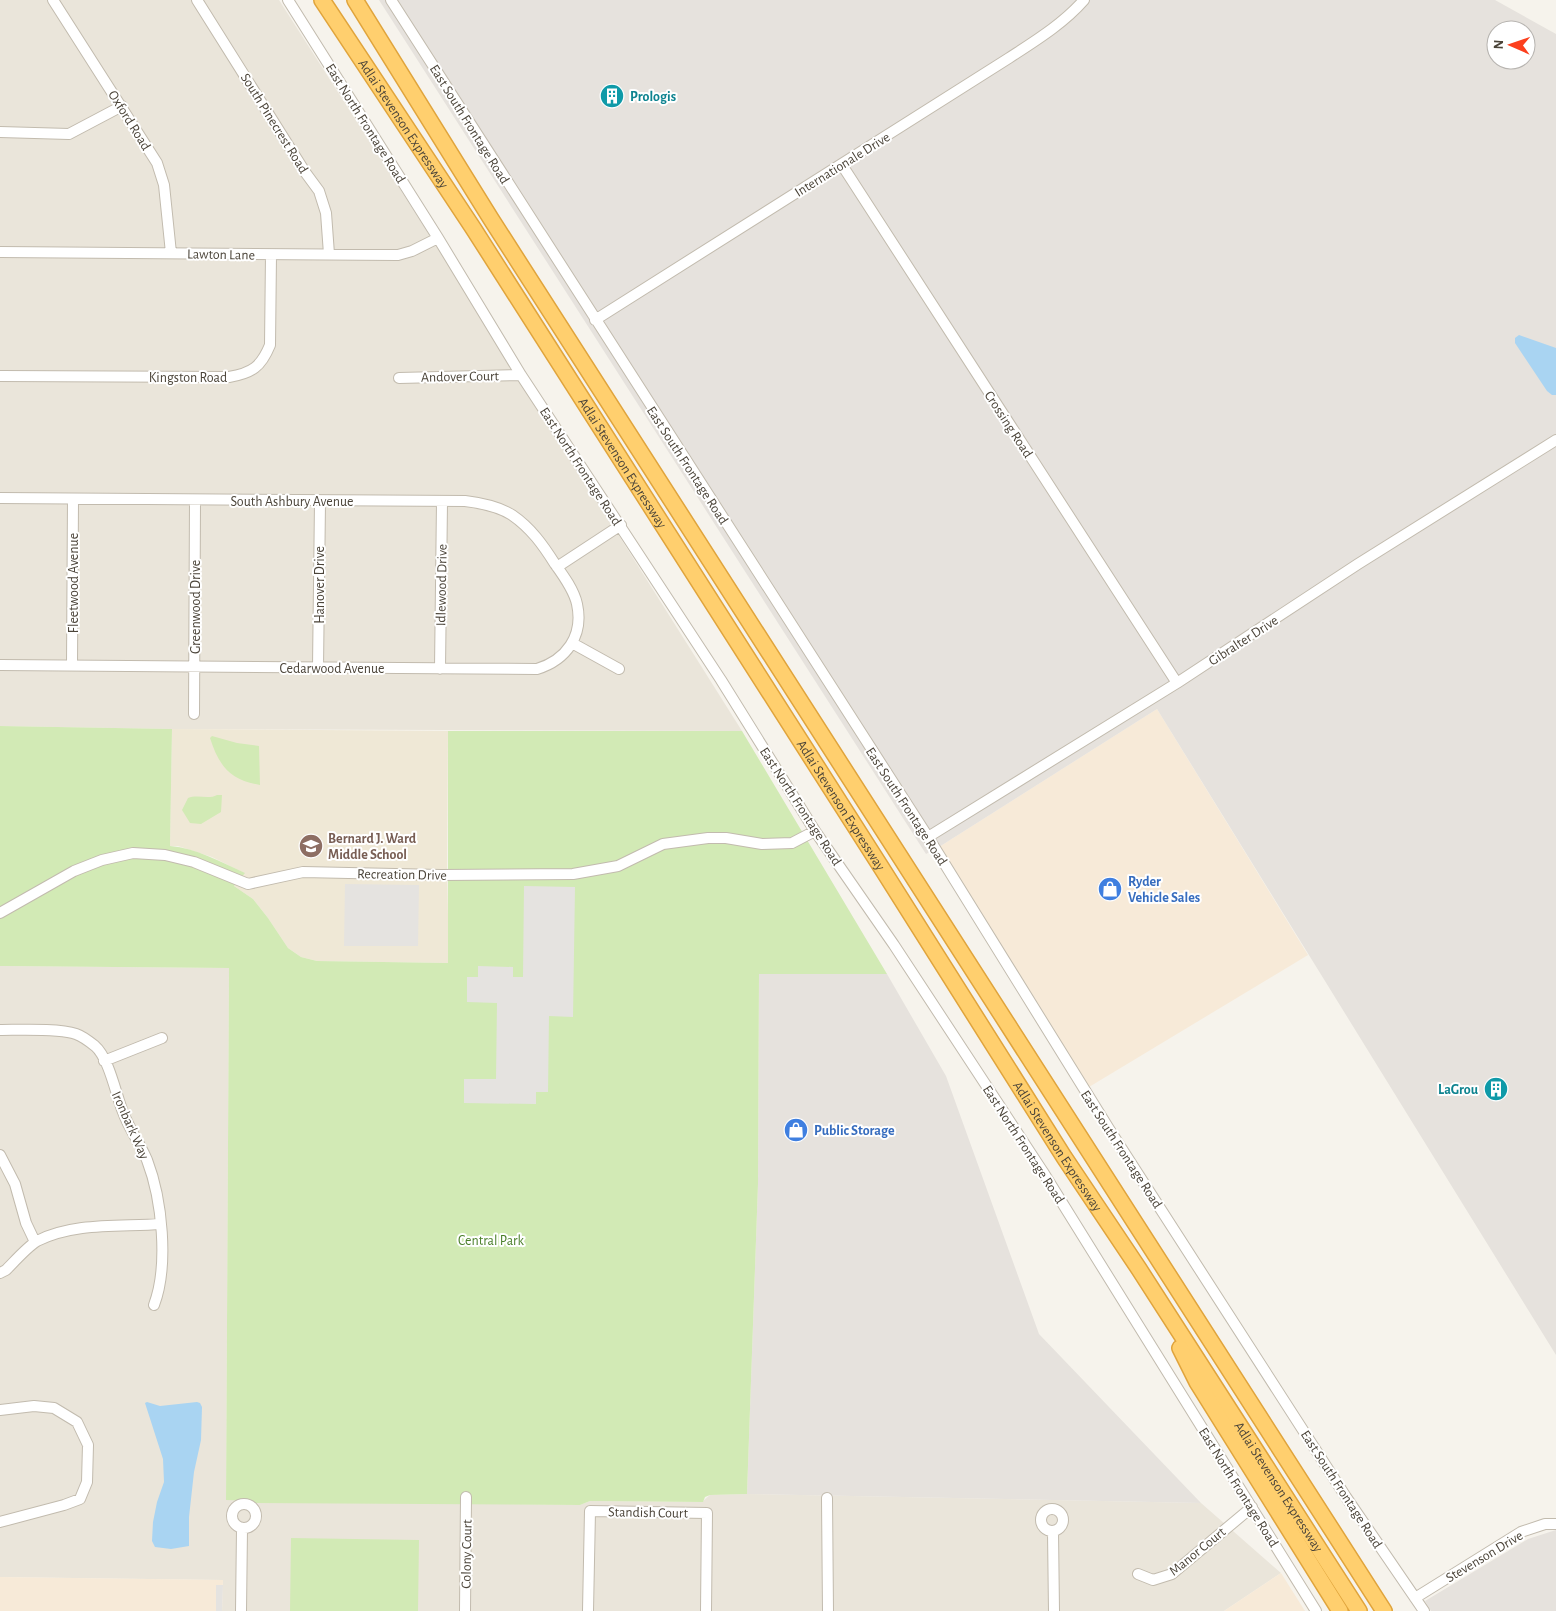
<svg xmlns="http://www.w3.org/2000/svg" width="1556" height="1611" font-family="'Alegreya Sans',sans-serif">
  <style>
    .residential { fill: #eae5da }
    .commercial { fill: #f7ead8 }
    .industrial { fill: #e6e2dd; fill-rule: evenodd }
    .education { fill: #efe8d6 }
    .green { fill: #d2eab5 }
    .parking { fill: #e5e3e0 }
    .water { fill: #a9d4f2 }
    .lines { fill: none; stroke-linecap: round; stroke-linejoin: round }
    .minor-casing { stroke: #c2bbae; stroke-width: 12 }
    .highway-casing { stroke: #e0a43c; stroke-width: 18 }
    .minor { stroke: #fff; stroke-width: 10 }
    .highway { stroke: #ffcf6e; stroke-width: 15 }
    .labels { text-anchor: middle; stroke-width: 4; stroke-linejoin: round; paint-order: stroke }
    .culture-label { font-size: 14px; font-weight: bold; fill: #0d838f; stroke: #fff; text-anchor: start }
    .street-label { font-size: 14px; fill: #4b4439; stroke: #fff }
    .education-label { font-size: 14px; font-weight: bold; fill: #785e54; stroke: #fff; text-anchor: start }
    .shop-label { font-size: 14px; font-weight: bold; fill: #366cbe; stroke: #fff; text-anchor: start }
    .park-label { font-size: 14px; fill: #4a7f2a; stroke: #fff }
  </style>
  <rect width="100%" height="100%" fill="#f6f3ec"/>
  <path class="residential" d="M0 0H279L446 261 742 731 172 729 0 726Z
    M0 966 229 968 226 1500 580 1505 590 1501 702 1502 710 1495 747 1494 1201 1503 1281 1573 1224 1611H222L223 1580 0 1577Z"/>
  <path class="commercial" d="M1157 709 1308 955 1089 1087 939 847Z
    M1281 1573 1305 1611H1224Z
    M0 1577 223 1580 222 1611H0Z"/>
  <path class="industrial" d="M379 0H1495L1556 34V1355L1157 709 939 847 926 854ZM1496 30H1526V60H1496Z
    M759 974H887L946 1076 1039 1334 1201 1503 747 1494 758 1184Z
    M1556 1530V1611H1431L1425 1601 1528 1539Z"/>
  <path class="education" d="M172 729 448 731 447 868 449 963 317 961 301 957 288 948 268 918 253 899 234 886 244 873 212 857 178 846H170Z"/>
  <path class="green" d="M0 726 172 729 170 846C196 848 221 862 245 873L234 886 253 899 268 918 288 948 301 957 317 961 448 963V731H742L887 974H759L758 1184 747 1494 710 1495 705 1497 703 1502 590 1501 580 1505 253 1503 250 1501 226 1500 229 968 0 966Z
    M212 736 237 743 259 746 260 785C230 780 219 766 210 738Z
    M217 795H222L221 812 201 824 190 823 182 810 188 798C198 794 208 800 217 795Z
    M291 1538 419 1540 418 1611H290Z"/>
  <path class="parking" d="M345 884 419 885 418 946H344Z
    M524 886 575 887 573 1017 549 1016 548 1092H536V1104L464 1103V1079H496L497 1003 467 1002V977H478V966L513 967V977H523Z
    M216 1585H223L222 1611H216Z"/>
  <path class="water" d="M1519 335 1556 348V395H1552L1547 391 1515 343V338Z
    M147 1402 160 1406 197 1402 200 1403 202 1407 201 1440 194 1472 189 1517V1546L171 1549 155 1547 152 1541 153 1522 157 1502 164 1482 163 1459 145 1403Z"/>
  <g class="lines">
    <g class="minor-casing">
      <path id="minor" d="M53 0 157 163 164 185 171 253
        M197 0 305 172 319 191 326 213 329 254
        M288 0 438 238 521 375 721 680 815 831 894 945 1043 1172 1316 1611
        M391 0 928 837 1109 1129 1346 1497 1424 1611
        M0 132 69 134 122 106
        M842 165 1177 683
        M0 252 398 255 412 251 438 238
        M595 320 1009 58C1035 41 1063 24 1084 0
        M0 376 229 377C252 373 261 367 270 345L271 255
        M399 378 521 375
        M0 498 465 501C481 503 498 506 512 515 531 528 543 545 555 564 563 575 574 590 577 604 584 636 566 660 537 669L0 665
        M557 567 621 525
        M572 643 619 669
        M72 666 73 499
        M318 668 320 502
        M440 669 442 502
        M194 714 195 501
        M928 837 1177 683 1358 564 1556 440
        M0 913 74 871 102 860 133 853 165 855 194 862 248 884 303 872 441 875 573 874 618 866 663 844 708 838H726L762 844 792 843 815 831
        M0 1030C19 1030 59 1028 76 1034 82 1036 90 1042 95 1046 109 1058 116 1095 123 1112 129 1129 140 1143 147 1160 162 1199 169 1265 154 1305
        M104 1061 162 1038
        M0 1155 15 1184 26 1223 35 1242
        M0 1273 6 1270C14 1262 27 1247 37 1241 75 1222 120 1227 161 1224
        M0 1410 34 1406 54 1408 77 1422 88 1445 87 1482 80 1499 64 1505 0 1522
        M827 1498 828 1611
        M232 1516a12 12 0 1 1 24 0a12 12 0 1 1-24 0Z
        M1041 1520a11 11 0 1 1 22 0a11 11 0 1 1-22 0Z
        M1053 1532 1054 1611
        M1138 1574 1153 1580 1172 1574 1252 1507
        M1415 1598 1521 1532 1545 1524H1556
        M241 1611 242 1529
        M465 1611 466 1497
        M588 1611 590 1511 707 1513 706 1611"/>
    </g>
    <g class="highway-casing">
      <g id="highway">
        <path id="s1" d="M322 0 473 228 881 867 1064 1157 1139 1269 1359 1611"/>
        <path d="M355 0 491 219 1384 1611"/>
        <path d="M1180 1348 1197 1382 1340 1611"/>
      </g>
    </g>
    <use href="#minor" class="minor"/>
    <use href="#highway" class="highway"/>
  </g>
  <defs>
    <g id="building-disc" transform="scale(1.25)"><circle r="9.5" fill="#0f9aa8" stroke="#fff"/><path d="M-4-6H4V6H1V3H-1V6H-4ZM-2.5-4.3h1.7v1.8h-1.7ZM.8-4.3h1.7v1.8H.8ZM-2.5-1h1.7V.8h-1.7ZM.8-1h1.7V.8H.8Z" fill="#fff"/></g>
    <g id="school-disc" transform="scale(1.25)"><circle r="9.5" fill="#8d6e63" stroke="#fff"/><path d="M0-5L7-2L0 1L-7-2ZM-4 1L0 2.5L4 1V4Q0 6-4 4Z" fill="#fff"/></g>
    <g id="shop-disc" transform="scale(1.25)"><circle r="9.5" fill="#3f7fe0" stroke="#fff"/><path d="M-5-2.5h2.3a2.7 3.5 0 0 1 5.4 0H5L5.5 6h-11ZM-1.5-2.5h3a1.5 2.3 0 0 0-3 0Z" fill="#fff"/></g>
  </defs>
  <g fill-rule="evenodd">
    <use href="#building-disc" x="612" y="96"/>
    <use href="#school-disc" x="311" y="846"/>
    <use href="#shop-disc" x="1110" y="889"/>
    <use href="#building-disc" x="1496" y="1089"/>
    <use href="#shop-disc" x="796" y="1130"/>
  </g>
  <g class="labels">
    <g class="culture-label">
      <text x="630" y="101">Prologis</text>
      <text x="1478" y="1094" text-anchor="end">LaGrou</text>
    </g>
    <g class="street-label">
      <text transform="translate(130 120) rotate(58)" y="5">Oxford Road</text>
      <text transform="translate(275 123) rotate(58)" y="5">South Pinecrest Road</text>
      <text transform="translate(366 123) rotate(58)" y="5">East North Frontage Road</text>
      <text dy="5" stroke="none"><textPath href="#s1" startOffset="148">Adlai Stevenson Expressway</textPath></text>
      <text transform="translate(470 124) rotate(58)" y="5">East South Frontage Road</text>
      <text transform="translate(842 164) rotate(-32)" y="5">Internationale Drive</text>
      <text transform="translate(221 254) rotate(1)" y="5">Lawton Lane</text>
      <text transform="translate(460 376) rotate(-1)" y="5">Andover Court</text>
      <text x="188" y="382">Kingston Road</text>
      <text transform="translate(1009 424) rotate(57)" y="5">Crossing Road</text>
      <text dy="5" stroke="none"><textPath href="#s1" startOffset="552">Adlai Stevenson Expressway</textPath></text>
      <text transform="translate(688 465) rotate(57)" y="5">East South Frontage Road</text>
      <text transform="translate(581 466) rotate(57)" y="5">East North Frontage Road</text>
      <text x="292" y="506">South Ashbury Avenue</text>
      <text transform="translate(73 583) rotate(-90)" y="5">Fleetwood Avenue</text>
      <text transform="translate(319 585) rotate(-90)" y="5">Hanover Drive</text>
      <text transform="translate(441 585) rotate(-89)" y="5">Idlewood Drive</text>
      <text transform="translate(195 607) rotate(-90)" y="5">Greenwood Drive</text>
      <text transform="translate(1243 640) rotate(-33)" y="5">Gibralter Drive</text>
      <text x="332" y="673">Cedarwood Avenue</text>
      <text dy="5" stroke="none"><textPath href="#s1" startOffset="958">Adlai Stevenson Expressway</textPath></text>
      <text transform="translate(801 806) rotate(57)" y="5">East North Frontage Road</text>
      <text transform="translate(907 806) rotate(57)" y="5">East South Frontage Road</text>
      <text transform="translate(402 874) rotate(1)" y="5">Recreation Drive</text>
      <text transform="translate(131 1125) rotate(66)" y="5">Ironbark Way</text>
      <text transform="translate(1024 1144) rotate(57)" y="5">East North Frontage Road</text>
      <text dy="5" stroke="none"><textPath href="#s1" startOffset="1362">Adlai Stevenson Expressway</textPath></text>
      <text transform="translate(1122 1149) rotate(57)" y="5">East South Frontage Road</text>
      <text transform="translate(1239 1487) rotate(58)" y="5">East North Frontage Road</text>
      <text dy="5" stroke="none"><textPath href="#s1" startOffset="1768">Adlai Stevenson Expressway</textPath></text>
      <text transform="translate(1342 1489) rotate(57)" y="5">East South Frontage Road</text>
      <text transform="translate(648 1512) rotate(1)" y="5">Standish Court</text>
      <text transform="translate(1197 1551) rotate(-39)" y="5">Manor Court</text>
      <text transform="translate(466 1554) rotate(-89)" y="5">Colony Court</text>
      <text transform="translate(1484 1556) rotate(-31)" y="5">Stevenson Drive</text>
    </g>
    <g class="education-label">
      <text x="328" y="843">Bernard J. Ward<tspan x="328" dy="16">Middle School</tspan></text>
    </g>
    <g class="shop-label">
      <text x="1128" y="886">Ryder<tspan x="1128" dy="16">Vehicle Sales</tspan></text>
      <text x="814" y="1135">Public Storage</text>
    </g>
    <g class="park-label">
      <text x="491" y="1245">Central Park</text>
    </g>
  </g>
  <g transform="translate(1511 45) rotate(272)"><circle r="24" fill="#ffffff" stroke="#b7b4b0"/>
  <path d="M0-4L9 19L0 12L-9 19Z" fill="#fc3f1d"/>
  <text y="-8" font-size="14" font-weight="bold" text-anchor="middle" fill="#4b4439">N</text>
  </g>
</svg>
